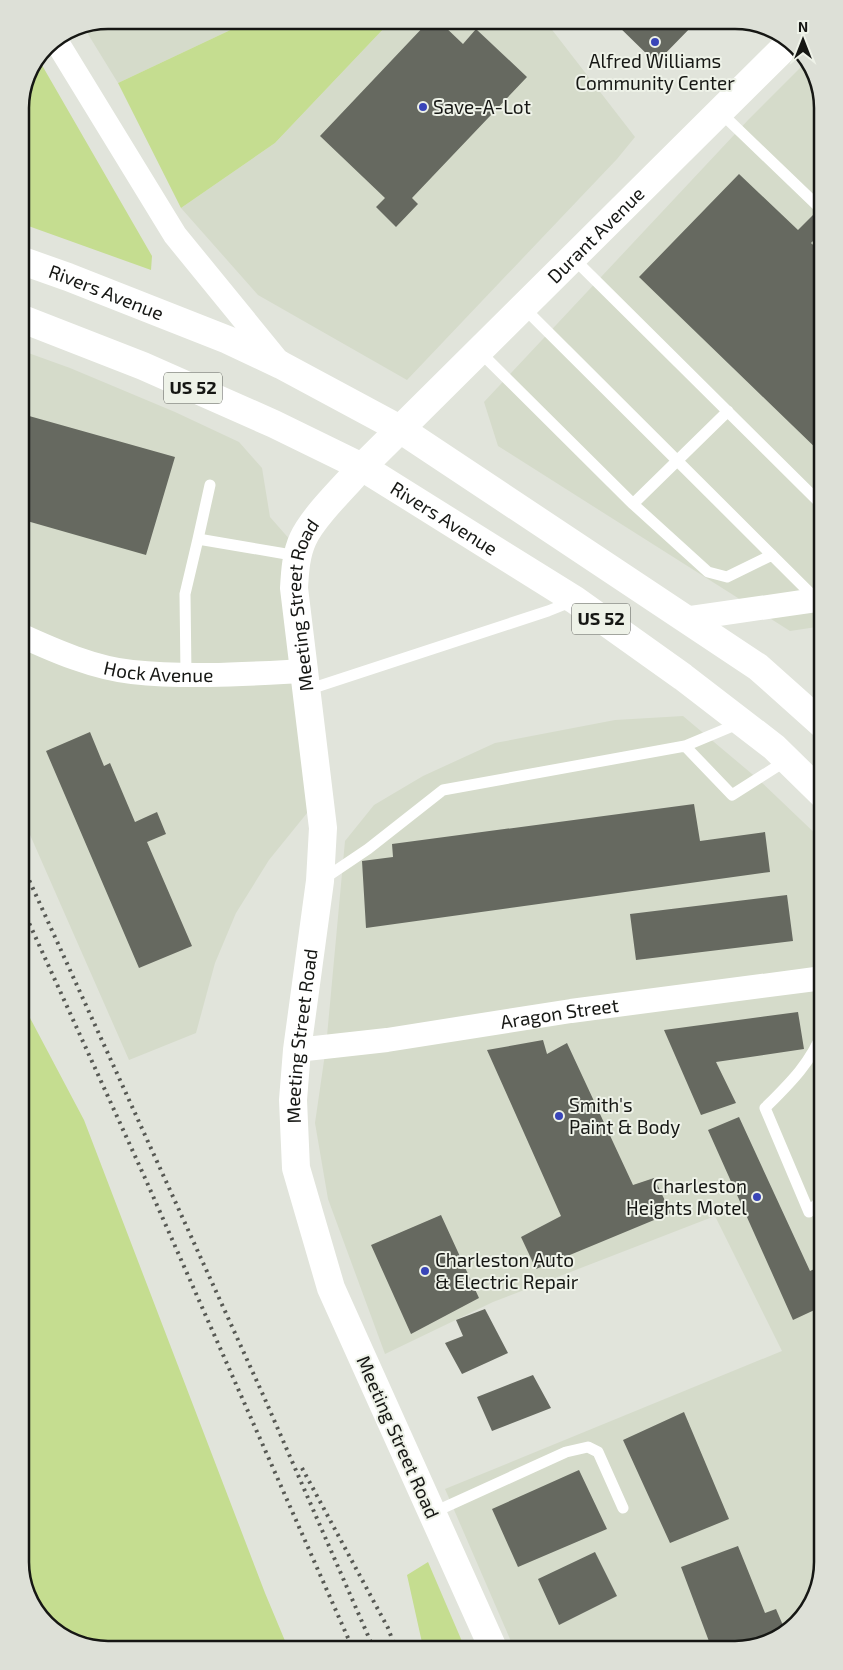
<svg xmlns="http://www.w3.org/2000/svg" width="843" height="1670" font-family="'Exo 2',sans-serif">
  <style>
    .built { fill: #d5dbca }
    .green { fill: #c5dd90 }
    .building { fill: #666960 }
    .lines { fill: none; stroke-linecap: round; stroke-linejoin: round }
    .lane { stroke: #fff; stroke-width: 11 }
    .street { stroke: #fff; stroke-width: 24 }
    .secondary { stroke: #fff; stroke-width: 28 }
    .primary { stroke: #fff; stroke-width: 28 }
    .rail { stroke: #575954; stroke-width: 4; stroke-dasharray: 2.5 5; stroke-linecap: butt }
    .poi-dot { fill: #3945b8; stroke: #eef2e8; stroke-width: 2 }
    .labels { text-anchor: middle; stroke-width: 4; stroke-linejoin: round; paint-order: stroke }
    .shield { fill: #eef2e8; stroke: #575954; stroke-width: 1 }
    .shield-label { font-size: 18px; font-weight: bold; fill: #161714 }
    .poi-label { font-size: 19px; fill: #161714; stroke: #eef2e8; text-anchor: start }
    .street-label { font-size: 19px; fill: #161714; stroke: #eef2e8 }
    .rim { fill: none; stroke: #161714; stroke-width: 2.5 }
  </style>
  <rect width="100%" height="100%" fill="#e1e4db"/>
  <path class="built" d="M546 22 635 137 617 159 407 380 258 295 181 208 275 143 388 24Z
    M241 25 118 83 83 26Z
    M807 61 816 74 823 107V626L790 631 498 446 484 402 749 119Z
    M20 350 70 368 175 412 239 442 262 468 270 517 299 550 320 797 269 860 236 913 215 963 196 1033 129 1060 20 812Z
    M683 716 758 779 823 841V1563L808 1611 769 1643 513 1646 445 1489 782 1351 715 1216 493 1302 385 1354 328 1199 315 1123 326 1047 345 841 374 805 423 776 495 743 615 720Z"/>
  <path class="green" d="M388 24 275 143 181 208 118 83 241 25Z
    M39 60 152 256 151 270 20 223V102Z
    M20 999 84 1120 265 1593 288 1648 102 1650 56 1632 27 1596 20 1563Z
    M428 1562 464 1646 423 1647 407 1575Z"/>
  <path class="building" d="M613 21H697L656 63Z
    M427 23H441L463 44 476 29 527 77 412 198 418 204 396 227 376 207 385 198 320 136Z
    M823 133V146L817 138Z
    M739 174 798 230 815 213 823 221V231L811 243 823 254V455L639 277Z
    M22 414 175 457 146 555 20 519Z
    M90 732 104 766 110 763 135 822 157 812 166 834 147 842 192 946 139 968 46 751Z
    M694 804 700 841 765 832 770 872 366 928 362 861 393 857 392 844Z
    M787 895 793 941 636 960 630 914Z
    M798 1012 804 1049 716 1062 736 1103 701 1115 664 1030Z
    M543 1040 547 1054 567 1043 633 1185 654 1178 671 1213 536 1269 521 1237 561 1216 487 1050Z
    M739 1117 810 1271 823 1265V1306L793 1320 708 1130Z
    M441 1215 479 1298 411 1334 371 1245Z
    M485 1309 508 1353 462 1374 445 1343 463 1336 456 1320Z
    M533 1375 551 1408 492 1431 477 1397Z
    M684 1412 729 1519 670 1543 623 1440Z
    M579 1470 607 1529 518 1567 492 1509Z
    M738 1546 765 1613 776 1609 785 1630 769 1643 710 1644 681 1567Z
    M595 1552 617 1596 559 1625 538 1579Z"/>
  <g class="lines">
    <path class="lane" d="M720 112 823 211
      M573 258 823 506
      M523 307 816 599
      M479 351 633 504 728 411
      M633 504 708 572 727 577 772 555
      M198 539 210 485
      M186 675 185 594 198 539 298 556
      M307 690 548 611 573 601
      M685 746 732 795 787 760
      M322 880 368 849 443 790 685 746 740 723
      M823 1198 809 1212 765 1108C789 1084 811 1063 823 1031
      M432 1513 566 1452 588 1447 598 1452 623 1508"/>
    <g class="street">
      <path d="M55 39 175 235 281 365"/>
      <path d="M684 619 823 599"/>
      <path id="s1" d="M20 635C55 651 94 668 132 672 189 678 246 674 304 671"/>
      <path id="s2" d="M297 1050 387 1040 571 1011 823 978"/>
    </g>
    <path class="secondary" id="s3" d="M492 1646 331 1288 296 1168 293 1100 297 1050 320 881 323 828 294 588C295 571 296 554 303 539 313 517 345 486 362 467L791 41"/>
    <g class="primary">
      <path id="s4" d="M20 260 68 277 228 340 281 365 400 429 758 667 823 725"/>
      <path id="s5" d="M20 318 143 366 274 424 362 467 575 600 683 677 774 747 823 795"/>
    </g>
    <path class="rail" d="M20 860 264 1397 373 1647
      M20 903 145 1178 352 1647
      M302 1468 388 1628 395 1647"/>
  </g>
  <g class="poi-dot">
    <circle cx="655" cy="42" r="5"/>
    <circle cx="423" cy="107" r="5"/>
    <circle cx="559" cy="1116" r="5"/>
    <circle cx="757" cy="1197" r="5"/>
    <circle cx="425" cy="1271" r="5"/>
  </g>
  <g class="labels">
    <g class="shield">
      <rect x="164" y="372.5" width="58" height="31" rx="4"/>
      <rect x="572" y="603.5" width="58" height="31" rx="4"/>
    </g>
    <g class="shield-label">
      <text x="193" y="394">US 52</text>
      <text x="601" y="625">US 52</text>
    </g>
    <g class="poi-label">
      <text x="655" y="68" text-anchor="middle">Alfred Williams<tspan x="655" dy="22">Community Center</tspan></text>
      <text x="433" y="114">Save-A-Lot</text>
      <text x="569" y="1112">Smith's<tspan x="569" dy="22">Paint &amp; Body</tspan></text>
      <text x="747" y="1193" text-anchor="end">Charleston<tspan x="747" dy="22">Heights Motel</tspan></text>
      <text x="435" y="1267">Charleston Auto<tspan x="435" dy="22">&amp; Electric Repair</tspan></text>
    </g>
    <g class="street-label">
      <text dy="7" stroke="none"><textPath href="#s3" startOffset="1574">Durant Avenue</textPath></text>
      <text dy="7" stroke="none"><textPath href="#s4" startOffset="92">Rivers Avenue</textPath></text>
      <text dy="7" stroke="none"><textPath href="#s5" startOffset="470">Rivers Avenue</textPath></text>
      <text dy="7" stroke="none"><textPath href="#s3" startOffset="1085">Meeting Street Road</textPath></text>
      <text dy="7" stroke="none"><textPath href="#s1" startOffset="145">Hock Avenue</textPath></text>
      <text dy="7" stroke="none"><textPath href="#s2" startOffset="265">Aragon Street</textPath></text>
      <text dy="7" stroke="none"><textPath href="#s3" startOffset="650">Meeting Street Road</textPath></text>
      <text transform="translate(398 1437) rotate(66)" y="7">Meeting Street Road</text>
    </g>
  </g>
  <path d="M0 0H843V1670H0ZM108 29H735A79 79 0 0 1 814 108V1562A79 79 0 0 1 735 1641H108A79 79 0 0 1 29 1562V108A79 79 0 0 1 108 29Z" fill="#dde0d7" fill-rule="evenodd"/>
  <path class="rim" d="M108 29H735A79 79 0 0 1 814 108V1562A79 79 0 0 1 735 1641H108A79 79 0 0 1 29 1562V108A79 79 0 0 1 108 29Z"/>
  <g transform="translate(803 40)" stroke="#eef2e8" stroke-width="4" paint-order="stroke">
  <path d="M0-4L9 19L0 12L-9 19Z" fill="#161714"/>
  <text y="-8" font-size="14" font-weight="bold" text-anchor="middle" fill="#161714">N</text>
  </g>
</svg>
